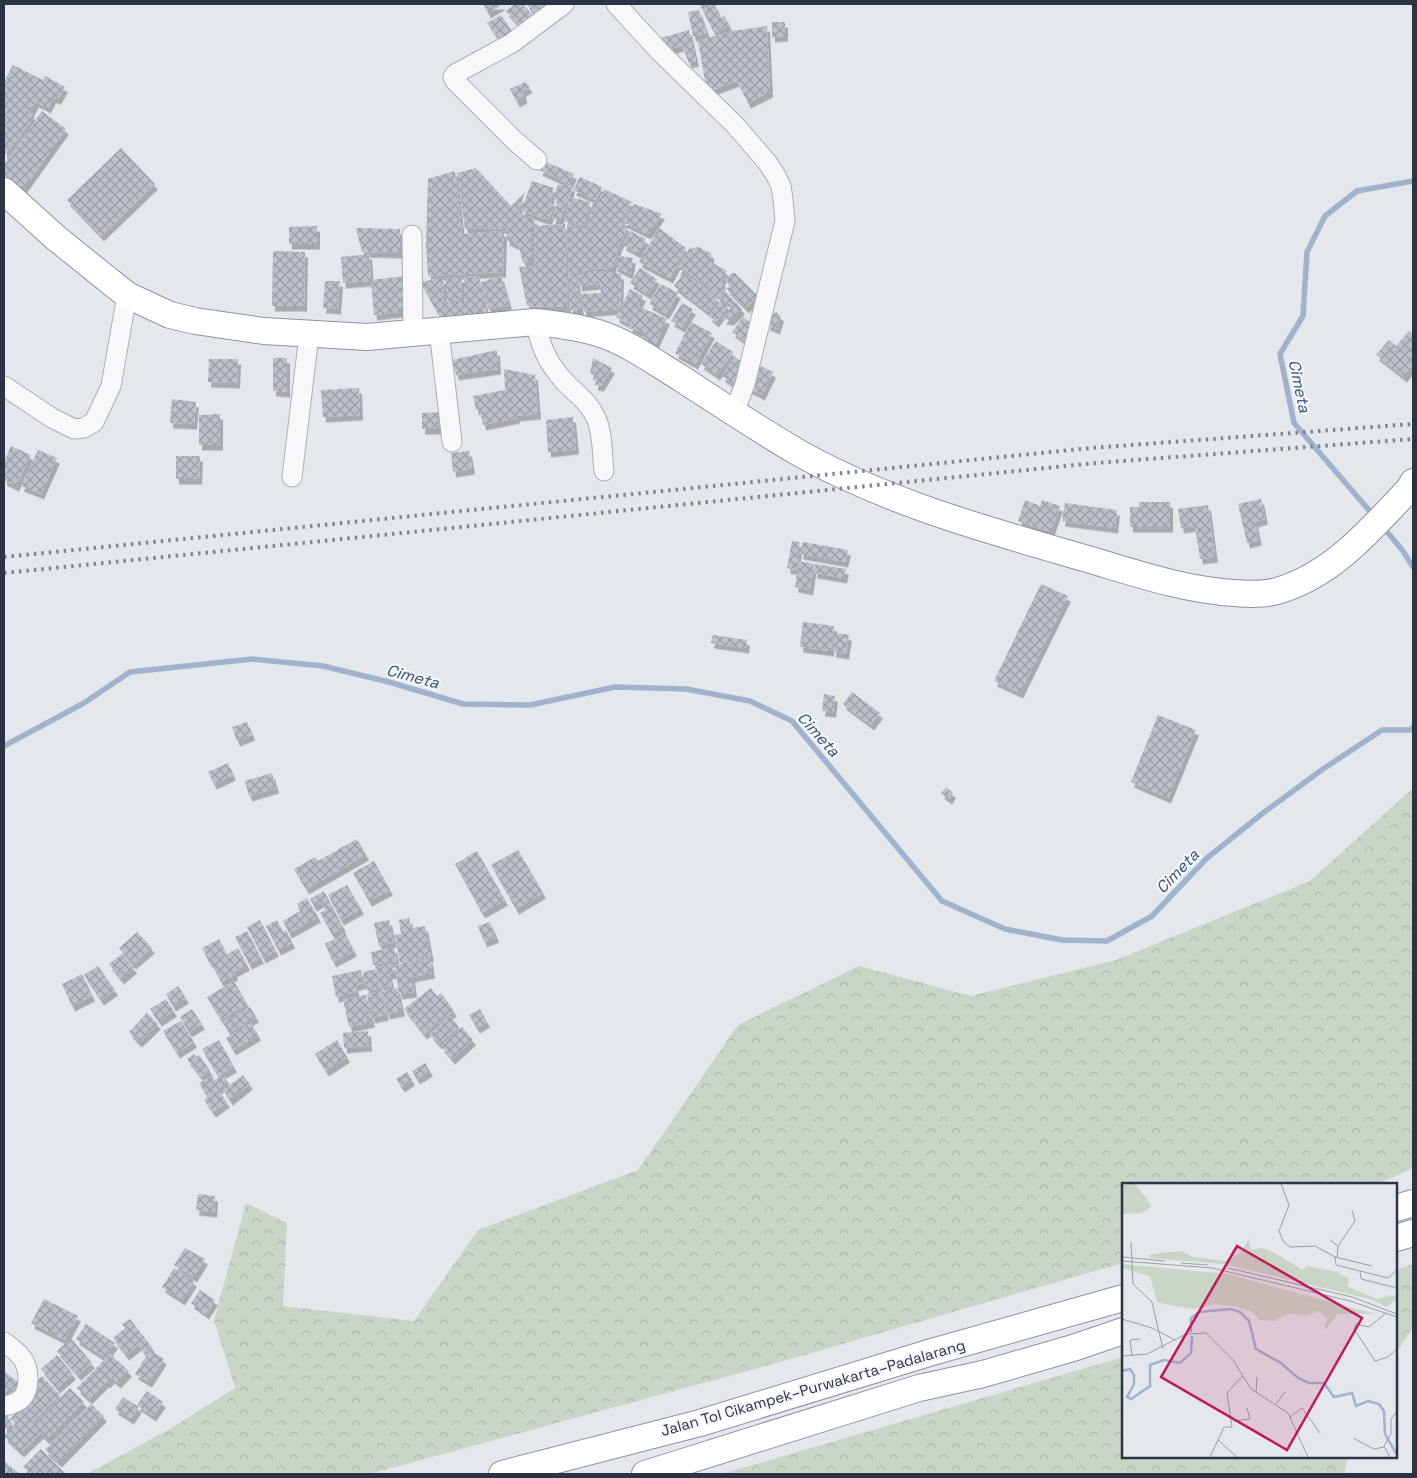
<svg xmlns="http://www.w3.org/2000/svg" width="1417" height="1478" font-family="'Space Grotesk',sans-serif">
  <style>
    .forest { fill: url(#forest-crowns) }
    .lines { fill: none; stroke-linecap: round; stroke-linejoin: round }
    .stream { stroke: #9fb4cc; stroke-width: 5.5 }
    .building { fill: url(#building-cross-hatch); filter: url(#shadow) }
    .minor-casing { stroke: #a9aeb7; stroke-width: 21 }
    .highway-casing { stroke: #8b94a3; stroke-width: 28 }
    .minor { stroke: #f7f8fa; stroke-width: 19 }
    .highway { stroke: #fff; stroke-width: 26 }
    .rail { stroke: #7d8696; stroke-width: 4; stroke-dasharray: 2.5 5; stroke-linecap: butt }
    .labels { text-anchor: middle; stroke-width: 4.5; stroke-linejoin: round; paint-order: stroke }
    .street-label { font-size: 15px; fill: #2b3445; stroke: #f4f6f9 }
    .water-label { font-size: 16px; font-style: italic; fill: #34527a; stroke: #f4f6f9 }
    .inset-river { fill: none; stroke: #9fb4cc; stroke-width: 2.5 }
    .inset-road { fill: none; stroke: #9a9fa9; stroke-width: 1 }
    .view { fill: #c2185b; fill-opacity: 0.15; stroke: #c2185b; stroke-width: 2.5 }
    .inset-edge { fill: none; stroke: #2b3445; stroke-width: 2.5 }
  </style>
  <defs>
    <pattern id="forest-crowns" width="20" height="18" patternUnits="userSpaceOnUse" patternTransform="scale(1.25)"><rect width="20" height="18" fill="#c9d6c5"/><path d="M2 6a3 3 0 1 1 6 0M12 15a3 3 0 1 1 6 0" fill="none" stroke="#adb8ab"/></pattern>
    <pattern id="building-cross-hatch" width="8" height="8" patternUnits="userSpaceOnUse" patternTransform="scale(1.25)"><rect width="8" height="8" fill="#bbc0ca"/><path d="M0 0l8 8M0 8l8-8" fill="none" stroke="#989da6"/></pattern>
    <filter id="shadow"><feDropShadow dx="3" dy="5.5" stdDeviation="0" flood-color="#0004"/></filter>
  </defs>
  <rect width="100%" height="100%" fill="#e4e7ec"/>
  <path class="forest" d="M1413 788V1168L1378 1184H1123V1263L766 1366 370 1474H87L173 1427 235 1388 214 1320 246 1203 287 1223 283 1306 414 1321 478 1230 638 1170 738 1025 859 966 971 996 1116 960 1310 881Z
    M1413 1264V1328L1396 1353V1270Z
    M1123 1357V1457H1348L1344 1474H722Z"/>
  <g class="lines">
    <path class="stream" d="M1374 516 1294 423 1280 354 1303 316 1307 252 1325 216 1357 191 1413 181
      M1383 527 1403 551 1413 567
      M4 746 84 703 130 672 252 659 323 666 389 682 463 704 530 705 615 687 686 689 750 701 792 721 942 901 1005 929 1062 940 1107 941 1152 916 1207 858 1263 813 1323 769 1382 730H1412L1413 727"/>
  </g>
  <path class="building" d="M483 4H503L488 13Z
    M515 4H523L536 19 527 4H557L523 30 506 11Z
    M702 4H715L720 19 725 16 729 26 714 33 700 5Z
    M699 10 707 33 693 36 688 12Z
    M501 15 516 37 503 45 487 23Z
    M772 22H785V36L772 37Z
    M767 26 770 92 748 103 737 81 707 92 698 41 732 31Z
    M689 30 696 61 689 63 682 46 666 50 657 39Z
    M13 65 43 80 45 76 65 87 58 99 53 98 48 108 36 102 31 111 27 110 35 116 4 156V82Z
    M525 82 530 87 523 91 524 98 517 102 510 89Z
    M42 111 66 129 23 189 4 175V165Z
    M121 148 155 184 101 236 67 200Z
    M546 162 574 174 569 184 539 170Z
    M476 168 511 206 525 192 518 213 535 219 534 224 532 226V261L523 263 519 246 507 240 506 228 465 229 457 173Z
    M455 171 462 234 504 231 503 272 428 276 426 246 428 179Z
    M580 177 602 187 596 200 573 190Z
    M532 181 554 188 550 200 555 202 549 220 521 211Z
    M561 184 572 186 571 191 560 220 552 219 558 201 553 197 558 185Z
    M604 189 632 202 620 222 628 227 619 246 612 270 598 268 576 273 581 311 570 310 567 224 586 229 593 203 599 201Z
    M570 197 590 202 584 226 564 221Z
    M634 204 662 214 648 234 623 222Z
    M565 224 568 307 527 306 519 267 535 266 534 226Z
    M317 226V244H289V227Z
    M356 228 400 229V253L362 252Z
    M659 228 686 248 670 278 639 262Z
    M630 231 646 239 638 253 623 245Z
    M698 247 711 253V262L727 271 722 280 723 289 742 309 731 320 723 319 732 306 684 270H677L689 249Z
    M273 251 305 252 304 306H272Z
    M369 254 371 281 343 283 341 257Z
    M619 256 633 258 630 274 614 266Z
    M640 268 657 279 648 294 630 283Z
    M598 271 621 274 620 309 630 289 643 296 638 306 667 319 653 349 641 343 645 334 629 327 636 312 629 324 616 317 620 309 584 312 580 294 601 293 599 276V284L579 286 578 275Z
    M684 273 718 298 708 312 674 286Z
    M732 273H735L758 296 746 308 726 288 731 287 725 279Z
    M405 276 408 311 374 315 371 280Z
    M464 276 479 277 489 322 447 329 420 282 443 278 444 302H464Z
    M501 276 509 304 489 310 481 282Z
    M446 277H461L462 300 446 301Z
    M325 281H340L338 309 323 308Z
    M661 284 678 293 666 314 649 304Z
    M721 300 728 306 716 322 709 316Z
    M682 303 693 309 682 327 671 321Z
    M776 312 781 316 777 329 767 325 770 316Z
    M743 317 756 326 745 341 732 332Z
    M691 322 712 333 695 364 675 353Z
    M1409 331 1413 334V365L1404 377 1376 355 1389 340 1396 346Z
    M716 341 733 352 717 375 701 364Z
    M497 350 498 369 456 375 452 360Z
    M735 357 747 365 734 385 722 376Z
    M273 358H287V392L273 391Z
    M593 358 612 368 601 386 595 385 596 375 590 374Z
    M209 359H238L237 383 208 382Z
    M759 365 773 372 762 395 748 388Z
    M504 369 535 375 538 414 517 416V418L483 425 480 409 476 410 473 396 505 390Z
    M359 388 360 415 323 417 321 390Z
    M172 399 196 402 194 424 170 423Z
    M443 412 444 429H422V413Z
    M220 414V445H199V415Z
    M573 417 576 449 548 452 546 420Z
    M11 446 31 455 16 486 4 480V462Z
    M38 450 57 458 41 494 21 486Z
    M469 451 472 469 453 472 451 453Z
    M176 456H200L199 479H176Z
    M1261 499 1265 519 1255 522 1259 540 1247 543 1238 504Z
    M1025 500 1040 506 1042 500 1060 506 1051 532 1018 521Z
    M1139 502H1170V527H1130V507H1139Z
    M1065 503 1117 510 1115 528 1062 521Z
    M1208 505 1215 557 1200 559 1195 526 1181 528 1178 509Z
    M792 541 800 542 796 570 787 568Z
    M803 542 848 550 845 562 800 554Z
    M799 561 814 564 810 590 795 587Z
    M815 564 846 569 844 578 814 573Z
    M1041 584 1068 596 1020 693 994 681Z
    M803 622 834 626 831 651 800 647Z
    M835 633 849 635 846 654 833 652Z
    M713 635 747 640 746 648 711 643Z
    M852 692 880 713 871 725 843 704Z
    M824 694 835 696 833 712 822 711Z
    M1158 715 1196 730 1168 798 1131 782Z
    M247 722 252 735 237 741 232 727Z
    M228 763 233 775 214 784 208 772Z
    M272 773 276 788 249 796 245 781Z
    M946 787 953 793 949 799 941 793Z
    M357 839 366 855 306 889 294 869 315 857 318 861Z
    M518 850 543 893 516 909 491 865Z
    M477 851 505 900 482 913 455 864Z
    M374 861 390 890 369 901 353 873Z
    M347 885 361 909 341 920 328 895Z
    M324 891 343 927 332 934 320 913 326 910 321 902 314 906 310 899Z
    M307 898 318 917 289 933 283 921 300 911 297 904Z
    M409 918 411 928 425 926 431 957 400 963 395 935 401 934 399 920Z
    M260 920 276 951 263 958 247 927Z
    M277 920 283 932 286 930 292 943 278 950 266 926Z
    M389 920 394 942 379 946 374 923Z
    M490 922 496 937 484 942 478 926Z
    M247 931 261 958 249 964 235 937Z
    M137 932 152 948 133 964 119 948Z
    M345 933 354 951 333 962 325 944Z
    M219 939 226 953 209 962 202 948Z
    M394 947 397 961 373 965 371 952Z
    M238 948 247 965 234 972 235 975 221 982 211 963Z
    M122 954 134 968 121 979 109 964Z
    M430 959 432 973 412 977 414 992 399 994 395 965Z
    M392 964 394 973 389 974 392 986 381 988 376 967Z
    M98 966 115 990 101 1000 84 975Z
    M376 969 380 988 367 991 363 972Z
    M361 970 364 983 355 986 357 992 336 997 332 976Z
    M82 974 92 996 72 1006 62 984Z
    M234 981 247 1004 221 1020 207 997Z
    M178 986 186 998 173 1006 166 994Z
    M397 988 402 1011 387 1014 382 991Z
    M431 988 437 996 441 993 454 1011 424 1034 404 1009Z
    M381 991 386 1015 372 1018 367 994Z
    M366 995 372 1022 349 1027 343 999Z
    M166 999 174 1011 159 1021 150 1009Z
    M250 1007 256 1017 229 1033 223 1022Z
    M192 1009 202 1024 189 1032 180 1017Z
    M480 1009 487 1022 477 1028 469 1015Z
    M147 1013 158 1024 139 1042 129 1032Z
    M450 1016 459 1027 439 1044 430 1034Z
    M181 1021 194 1042 177 1053 163 1031Z
    M251 1023 258 1035 233 1050 226 1038Z
    M462 1027 473 1040 452 1059 441 1046Z
    M368 1031 369 1046 344 1048 343 1033Z
    M219 1040 234 1067 218 1076 202 1049Z
    M337 1040 347 1057 326 1071 315 1054Z
    M194 1054 196 1057 199 1055 210 1071 201 1077 187 1059Z
    M425 1063 430 1071 417 1079 412 1071Z
    M407 1072 412 1080 402 1087 396 1079Z
    M224 1075 228 1083 207 1096 199 1083 212 1076 214 1080Z
    M243 1075 250 1084 230 1100 223 1090Z
    M218 1090 227 1102 213 1112 204 1100Z
    M198 1194 215 1196 214 1212 196 1210Z
    M185 1248 205 1259 194 1277 174 1265Z
    M174 1268 194 1281 182 1300 162 1287Z
    M200 1290 215 1300 206 1314 191 1303Z
    M44 1299 78 1316 65 1340 31 1323Z
    M130 1319 152 1347 144 1353 139 1345 126 1355 113 1338 125 1328 122 1324Z
    M86 1324 115 1343 105 1358 76 1339Z
    M71 1338 92 1363 78 1375 57 1351Z
    M150 1350 164 1359 149 1382 135 1374Z
    M110 1354 129 1371 118 1383 112 1378 107 1383 106 1382 89 1399 77 1388Z
    M57 1355 73 1374 57 1388 41 1369Z
    M4 1371 19 1383 4 1401Z
    M42 1376 60 1395 32 1423 33 1425 70 1388 84 1402 47 1439 41 1433 21 1452 4 1436 16 1424 10 1419 28 1401 34 1384Z
    M147 1391 163 1402 153 1416 137 1405Z
    M123 1397 139 1407 131 1419 115 1409Z
    M91 1404 104 1416 59 1462 45 1450 75 1418 76 1419Z
    M4 1411 12 1424 4 1430Z
    M41 1449 65 1473 64 1474H31L23 1467Z
    M5 1462 20 1474H4Z"/>
  <g class="lines">
    <g class="minor-casing">
      <path id="minor" d="M616 4 660 52 735 125 767 162 775 174 781 186 783 199 785 221 745 384 734 413
        M537 160 515 141 455 81 453 77 455 74 512 43 564 4
        M412 235 413 332
        M535 322C542 348 545 359 563 380 575 393 589 402 596 418 603 433 602 454 604 471
        M439 330 452 442
        M4 386 52 418 74 429 84 428 94 422 111 386 127 295
        M292 477 309 335
        M4 1342C11 1348 19 1352 24 1361 29 1371 30 1389 22 1398 17 1403 10 1405 4 1406"/>
    </g>
    <g class="highway-casing">
      <path id="highway" d="M4 191 56 238 127 295 170 315 195 321 264 331 367 337 535 322C556 324 578 327 598 333 627 342 653 361 679 377 719 403 758 429 799 453 890 504 991 531 1091 560 1138 574 1185 590 1234 593 1248 594 1263 595 1277 591 1333 575 1371 529 1410 488L1413 482
        M1396 1208 1413 1203
        M1396 1238 1413 1233
        M502 1474 700 1423 932 1352 1123 1298
        M645 1474 919 1388 983 1374 1073 1348 1123 1331"/>
    </g>
    <use href="#minor" class="minor"/>
    <use href="#highway" class="highway"/>
    <path class="rail" d="M4 557 1091 448 1413 424
      M4 573 1096 463 1413 439"/>
  </g>
  <g class="labels">
    <g class="street-label">
      <text transform="translate(813 1388) rotate(-16)" y="5">Jalan Tol Cikampek–Purwakarta–Padalarang</text>
    </g>
    <g class="water-label">
      <text transform="translate(1300 386) rotate(78)" y="6">Cimeta</text>
      <text transform="translate(413 676) rotate(15)" y="6">Cimeta</text>
      <text transform="translate(819 734) rotate(48)" y="6">Cimeta</text>
      <text transform="translate(1177 871) rotate(-46)" y="6">Cimeta</text>
    </g>
  </g>
  <g transform="translate(1122 1183)">
    <rect width="275" height="275" fill="#e4e7ec"/>
    <path d="M0 1H13L30 23 19 30 0 31ZM127 56 129 67 141 65 155 71 180 87 186 83 216 89 227 96 226 103 231 106 255 116 271 112 275 116 265 124 248 116 101 81 27 75 29 71 60 68 71 74 103 78 118 70ZM0 81 106 91 253 131H215L204 147 202 143 206 136 196 128 185 133 168 130 152 138 138 137 129 128 115 124 93 121 72 126 57 124 35 119 28 93 0 85Z" fill="#c9d6c5"/>
    <path class="inset-river" d="M69 149V135L77 129 109 126 118 129 127 138 134 166 159 180 176 195 187 200H202L212 214 230 210 234 223 246 218 257 221 262 228 263 251 275 272M0 188 8 186 12 192V201L5 214 9 216 28 203V182L42 177 58 180 69 170 70 153"/>
    <path class="inset-road" d="M159 1 167 22 157 48 161 58 168 64 193 63 213 74 250 83M208 57 216 63 215 75M9 59 11 101 30 119 41 166M216 63 233 38 230 27M0 74 43 78M213 74 214 82 266 95 275 87M0 78 90 85 228 118 275 134M59 80 86 82M106 85 230 114 275 131M238 88 239 96 275 105M263 131 247 144 234 141 232 146 253 178 266 174 275 166M0 136 30 145 53 157M0 173 25 171 64 151 84 150 111 177 129 206 166 230 186 274M10 173 8 157 18 156M134 209 135 194M154 221 163 209M168 234 180 225 198 250M111 238 128 236 125 225M231 255 252 266 262 264M96 257 115 274M88 274 102 244H110L105 210 121 192M268 274 262 263 269 251V236L275 228"/>
    <path class="view" d="M115 63 240 135 165 267 39 194Z"/>
    <rect width="275" height="275" class="inset-edge"/>
  </g>
  <rect width="1417" height="1478" fill="none" stroke="#2b3445" stroke-width="10"/>
</svg>
